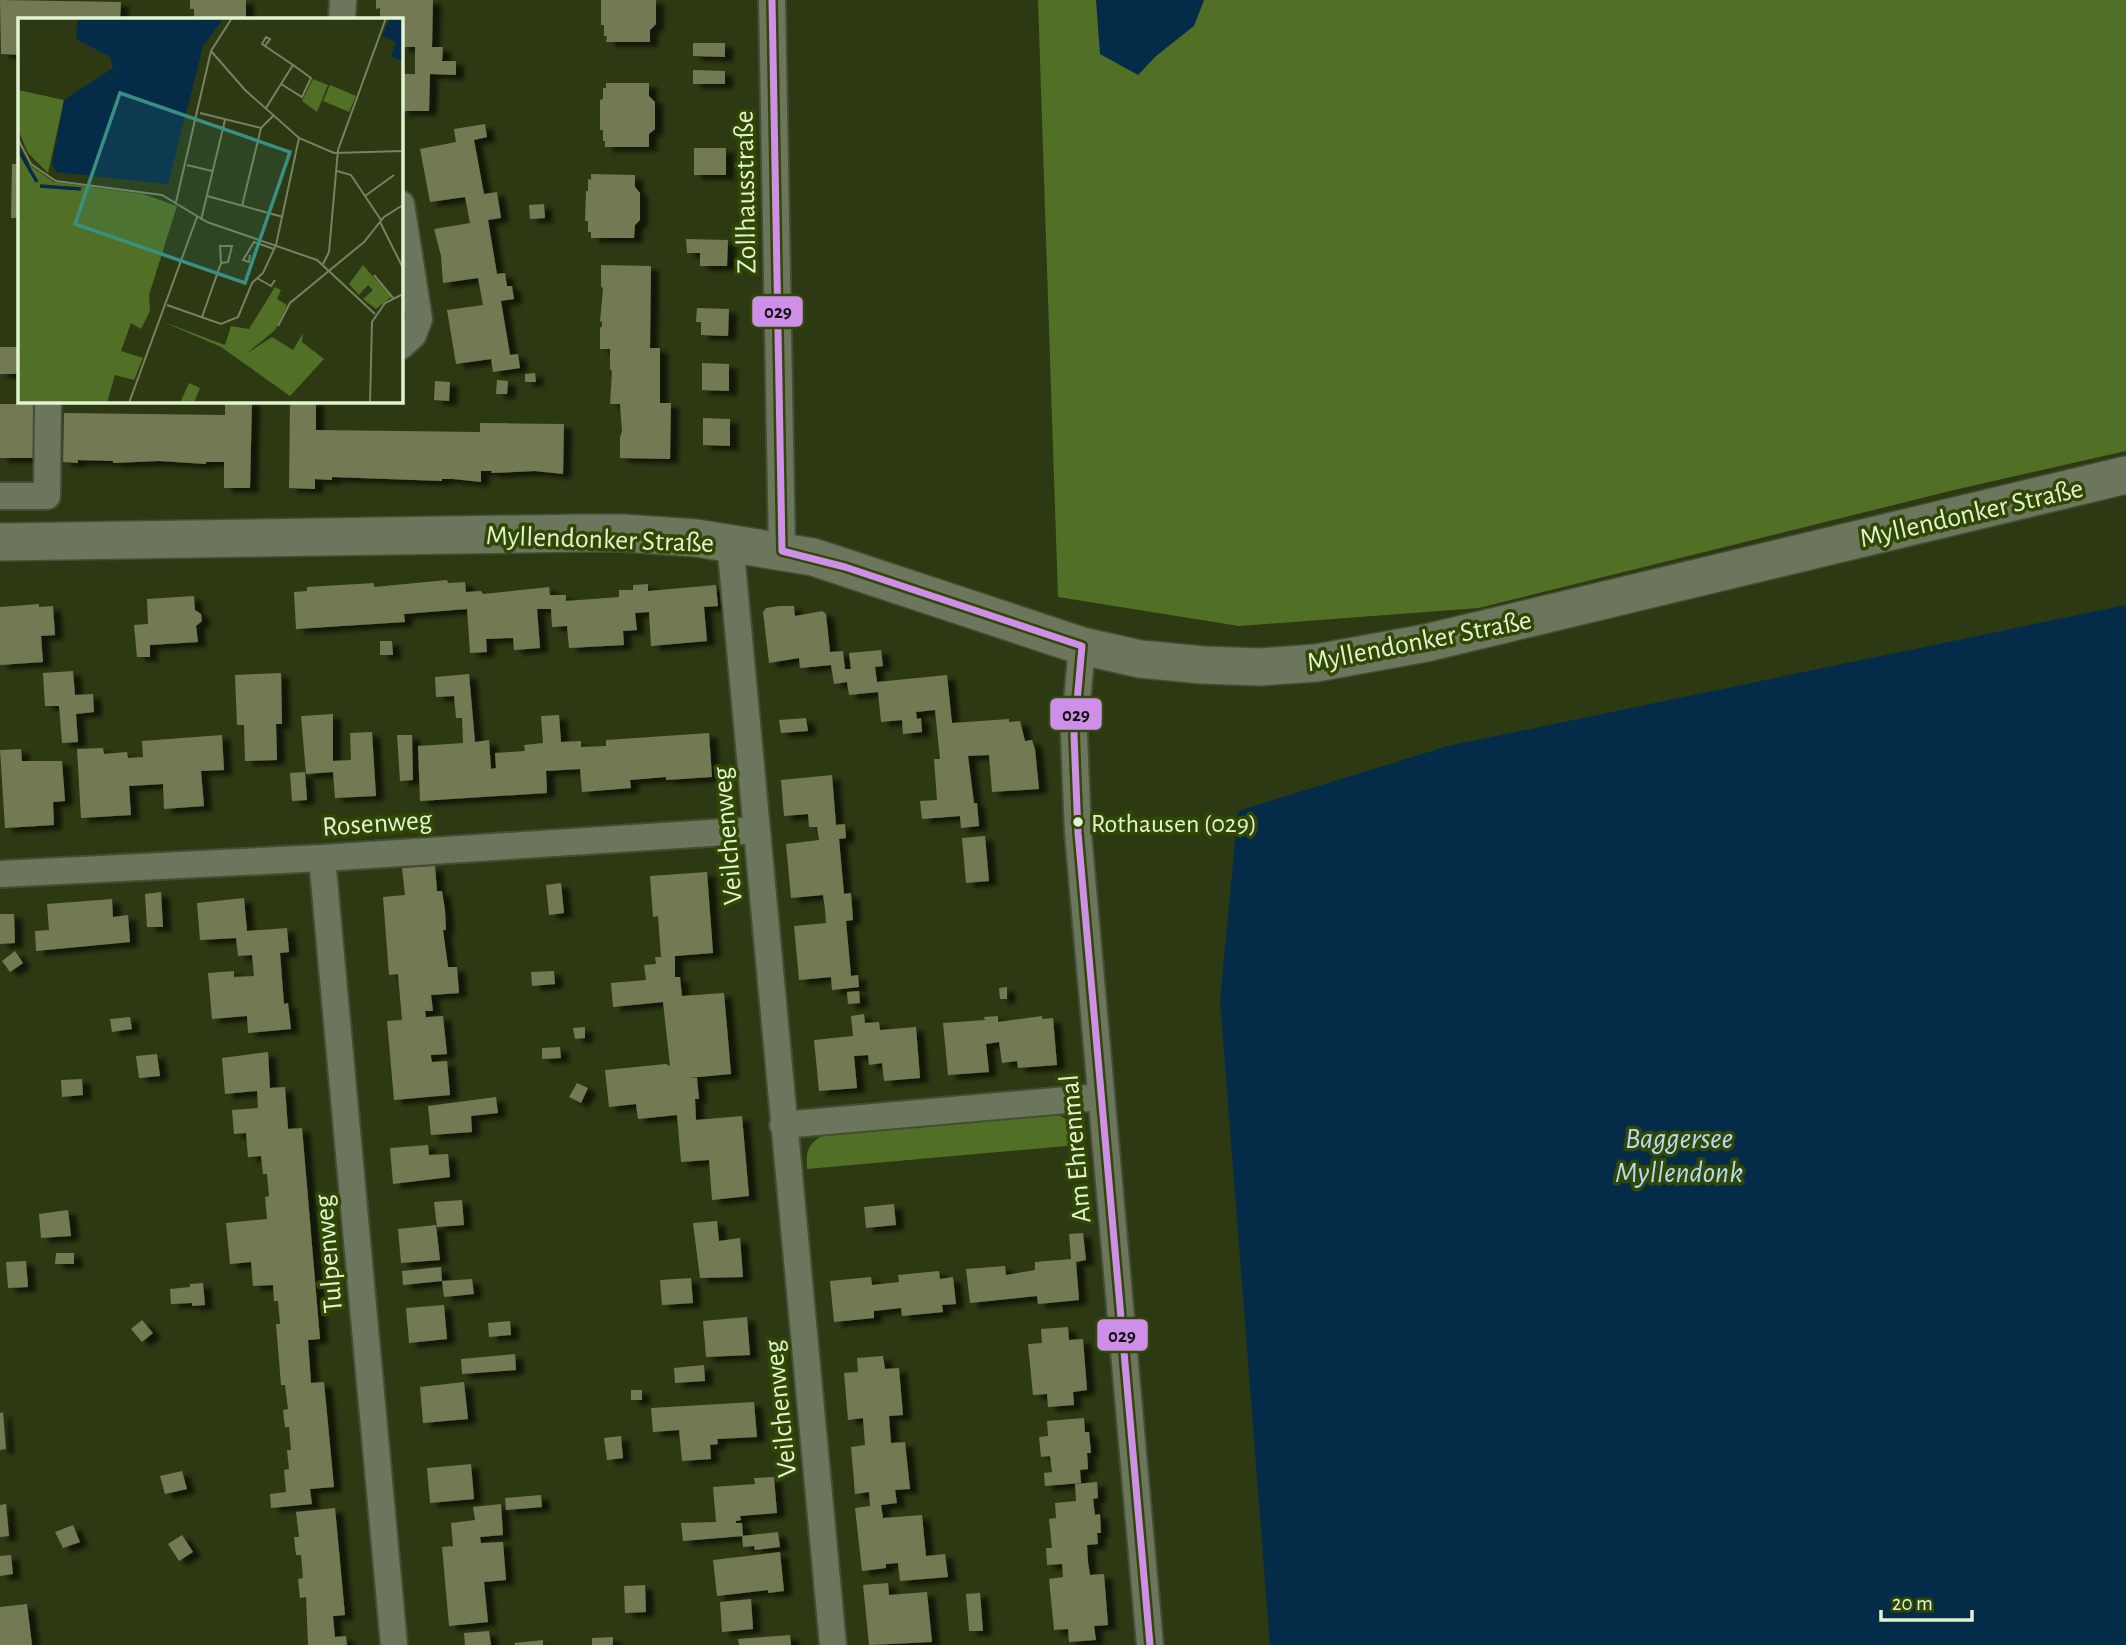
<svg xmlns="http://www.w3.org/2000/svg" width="2126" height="1645" font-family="'Alegreya Sans',sans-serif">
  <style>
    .green { fill: #526f26 }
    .water { fill: #042c49 }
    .building { fill: #737953; filter: url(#shadow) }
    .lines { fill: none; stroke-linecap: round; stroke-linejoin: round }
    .street-casing { stroke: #444e33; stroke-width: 30 }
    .secondary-casing { stroke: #444e33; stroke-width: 40 }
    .street { stroke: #6c765d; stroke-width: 26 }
    .secondary { stroke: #6c765d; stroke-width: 37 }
    .bus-1-casing { stroke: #314804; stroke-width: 12 }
    .bus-1 { stroke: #ce8fe9; stroke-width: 7 }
    .bus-dot { fill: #e3f3d2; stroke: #314804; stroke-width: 2.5 }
    .labels { text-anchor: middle; stroke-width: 7; stroke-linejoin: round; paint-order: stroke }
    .bus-label { font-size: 26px; fill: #e3f3d2; stroke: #314804; text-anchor: start }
    .street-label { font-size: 28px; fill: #e3f3d2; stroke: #314804 }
    .water-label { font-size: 30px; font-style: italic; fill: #b5dafe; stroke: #314804 }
    .inset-river { fill: none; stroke: #042c49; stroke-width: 3.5 }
    .inset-road { fill: none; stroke: #75835f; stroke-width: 2 }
    .view { fill: #398f82; fill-opacity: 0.15; stroke: #398f82; stroke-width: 3.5 }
    .inset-edge { fill: none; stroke: #e3f3d2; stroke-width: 3.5 }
    .line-badge { stroke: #314804; stroke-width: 2.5 }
    .pale-badge-label { font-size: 19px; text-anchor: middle; font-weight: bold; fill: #111 }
  </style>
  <defs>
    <filter id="shadow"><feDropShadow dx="8" dy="4.5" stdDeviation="2" flood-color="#0009"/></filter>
  </defs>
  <rect width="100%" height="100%" fill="#2c3913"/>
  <path class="green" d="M1038 0H2126V451L1954 490 1479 608 1239 626 1058 597Z
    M1057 1114C1072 1122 1077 1128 1078 1145L807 1169C806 1151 808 1143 824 1135Z"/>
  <path class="water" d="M1096 0H1204L1194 26 1156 56 1138 75 1100 54Z
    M2126 605V1645H1270L1220 1000 1238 811 1448 746Z"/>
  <path class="building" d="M0 0 121 2 120 19H19V55L1 54Z
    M190 0H246V19H194V9H190Z
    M376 0H433L432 47H443L442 61H456V75L430 74 429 111H405L401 114V74H415V47H401V19H380V8L376 9Z
    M601 0H656V24L650 30V42H606L607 36H604V25H601Z
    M693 43H725V57L693 56Z
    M693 70 725 71V84H693Z
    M606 83H649V96L655 102V129L649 134V147H605V141H603V130H600V100L603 99V88H606Z
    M485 124 487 137 474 140 484 194 497 192 501 218 488 220 497 274 505 273 507 286H512L514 299 501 301 510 355 518 354 520 368 493 372 491 359 456 364 447 310 483 305 478 278 443 283 441 256 434 229 470 223 465 197 430 202 420 149 456 142 454 129Z
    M694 148H726V175H694Z
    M12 164H19V218H11Z
    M591 174 635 175V187L640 193V220L635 225 634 238H591V232H588V221H585L586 191H588V179L591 180Z
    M544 204 545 218 530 219 529 205Z
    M686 239 728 240 727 266H700V253H687Z
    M601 265 651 266 650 348H660V403H671L670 459 620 458V437L622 431 620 404H610L612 371 610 369V349H600V328L602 326V321L600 322 603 289 601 286Z
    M697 308 729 309 728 336 701 335V322H696Z
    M0 347H19V374H0Z
    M702 363 729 364V391L702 390Z
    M535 373 536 382H525V374Z
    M497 380 508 381 507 394H496Z
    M435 381 450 382 449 401 434 400Z
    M225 401H252L250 488H224V462H206V464L159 461 113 463V461L78 460V463L63 462 64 413 225 415Z
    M290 401H316V430L480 432V423L564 424 563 474 535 471 491 473 492 471H481V482L453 479H442V481L332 477V480L315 479V489L289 488Z
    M0 404H34L33 458H0Z
    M703 418 730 419V446L703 445Z
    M447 580 448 583 465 582 466 592 481 591 483 594 549 587 550 595H566V601L619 597V590H633V585L648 584V591L716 585 718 606 704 607 707 641 651 646 649 612 635 613 637 630 623 631 624 645 569 648 567 626 552 627 551 609H537L540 648 514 650 513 638 486 639 487 652 470 653 467 609 404 614 405 622 296 629 294 592 307 591V587L374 583V587Z
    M194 596 195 610 201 614 202 621 196 626 198 642 150 645V657H137L134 625 148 624 147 599Z
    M39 604V607L53 606 55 635 41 636 43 662 0 665V607Z
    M780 606H794L795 616 822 611 826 614 830 652 843 651 845 669H851L849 653 881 650 883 666 875 667 877 682 947 675 952 723 1009 719V722L1020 721 1025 741 1032 740 1035 749 1039 789 992 792 989 755 968 756 974 803H977L979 826 961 828 960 816 922 819 920 801 937 800 934 759H940L935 710 916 712 917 719 921 718 922 732 903 734 902 720 881 722 878 692 849 695 847 682 834 684 831 665 800 668 799 658 769 663 763 612 766 608Z
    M380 641H392L393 655H380Z
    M73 671 75 695 93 694 94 712 76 714 78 742 62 743 59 706H45L43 673Z
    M281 673 282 724H276L277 760 245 761 244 725H237L235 675Z
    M469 674 475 742 489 740 491 769 496 768 495 753 525 751 524 745 543 743 541 716 559 715 561 742 581 741V747L606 746V740L709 733 712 777 666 780V777L630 780 631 788 582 792 580 769 546 771 547 793 420 801 418 746 463 743 462 718H456L454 696 436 697 435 677Z
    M333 714V761L351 760 350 733 372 732 376 796 335 798 333 772 306 774 301 716Z
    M806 718 808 731 781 733 779 720Z
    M222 735 224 770 201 771 204 806 164 809 163 784 129 786 131 815 81 818 77 749 103 748 104 754 127 752 128 758 143 757 142 741Z
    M397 735H412L413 780 400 781Z
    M21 749 22 761H62L65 801 53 802 54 825 5 828 0 750Z
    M305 772 307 800 292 801 290 773Z
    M832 775 836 825 845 824 846 838 839 839 844 894 851 893 853 920 846 921 851 976 858 975 859 987 832 990 831 977 799 980 794 926 826 923 825 909 823 895 791 898 786 844 819 840 817 827H809L808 814 784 816 781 780Z
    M985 836 989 881 966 883 962 838Z
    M435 866 437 891H442L445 910 446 930H443L448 967H457L459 993 431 995 433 1011H425L426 1017 413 1018 443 1016 447 1054 431 1055V1057L432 1062 447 1061 450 1095 394 1100 387 1021 402 1020 398 974 389 975 383 897 405 895 402 868Z
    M707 872 713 953 675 956V977H680L682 996 724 993 731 1074 688 1078H697L699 1099H695L696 1120 742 1116 749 1196 712 1200 709 1160 681 1162 677 1115 638 1119 636 1104 609 1107 605 1070 666 1064 670 1066 663 1002 613 1007 611 983 646 980 644 965 656 964 655 957H661L658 916 653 917 650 876Z
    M561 883 564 913 549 915 546 885Z
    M161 892 163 927H147L145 894Z
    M244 898 247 931 287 928 289 952 280 953 284 1004 288 1003 291 1029 248 1033 247 1016 212 1019 208 973 234 971V977L254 976 252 955 238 956 236 938 200 940 197 903Z
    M112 899 113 917 128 915 130 942 36 951 35 931 49 930 47 904Z
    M0 914H14L15 943 0 944Z
    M15 951 23 963 10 972 2 961Z
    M554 971 555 984 532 986 531 972Z
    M1007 987V999H1000L999 988Z
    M859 991 860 1003 848 1004 847 992Z
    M864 1014 865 1023 879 1022 880 1030 916 1027 920 1078 884 1081 882 1063 869 1065 868 1055 854 1056 857 1088 819 1091 814 1040 853 1036 851 1016Z
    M998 1016V1022L1042 1016V1019L1053 1018 1057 1065 1018 1068 1017 1061 1002 1063 999 1042 986 1044 989 1072 948 1075 943 1023 985 1020 984 1017Z
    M130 1017 132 1029 112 1032 110 1019Z
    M585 1027V1038L575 1039 573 1028Z
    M560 1047 561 1058 542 1059V1048Z
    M268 1052 270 1088 285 1087 288 1129 302 1128 320 1339 308 1340 311 1383 324 1382 334 1487 310 1489 312 1504 271 1508 270 1494 286 1492 284 1470 289 1469 287 1450H291L289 1427H285L283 1410 288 1409 285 1385H281L276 1324H280L278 1301H274L273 1285 253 1286 251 1262 230 1264 226 1223 267 1219 265 1197 269 1196 267 1174H263L261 1156 248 1157 246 1133 234 1134 232 1110 258 1108 257 1091 225 1094 222 1058Z
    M157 1054 160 1076 139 1078 136 1056Z
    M82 1079 83 1095 62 1097 61 1080Z
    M577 1083 588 1088 581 1103 569 1097Z
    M496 1097 498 1113 471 1116 472 1132 431 1135 428 1106Z
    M428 1145 429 1155 448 1154 450 1177 393 1184 390 1148Z
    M462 1200 464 1225 437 1227 434 1202Z
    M894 1204 896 1225 866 1228 864 1207Z
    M68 1210 71 1236 41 1238 39 1214Z
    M717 1221 719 1241 740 1238 743 1277 700 1278 693 1223Z
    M436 1225 440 1260 401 1263 398 1229Z
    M1083 1233 1086 1260 1076 1262 1079 1300 1038 1304 1037 1296 970 1303 966 1269 1005 1266 1006 1275 1035 1270V1262L1071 1259 1069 1234Z
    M56 1253H74V1264H55Z
    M26 1261 28 1287 8 1288 6 1262Z
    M441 1267 442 1281 403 1285 402 1271Z
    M939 1271 940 1279 953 1277 956 1304 942 1305 943 1312 902 1316 901 1308 874 1311V1318L834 1322 830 1281 871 1277 872 1285 899 1282 898 1275Z
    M691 1278 693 1303 662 1305 660 1280Z
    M472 1279 474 1294 444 1297 442 1281Z
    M203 1283 205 1305 192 1306V1303L171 1304 170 1289 190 1287V1284Z
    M444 1305 447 1339 409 1343 406 1308Z
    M747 1317 750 1355 706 1357 703 1321Z
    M142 1320 153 1333 142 1342 131 1329Z
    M510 1321 511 1335 489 1337 488 1323Z
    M1068 1327 1069 1340 1083 1339 1087 1390 1073 1392 1074 1405 1048 1407 1047 1394 1033 1395 1028 1344 1042 1343 1041 1329Z
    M515 1354 516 1370 462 1374 461 1359Z
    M883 1356 885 1369 899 1368 903 1415 889 1416 891 1443 905 1442 910 1489 895 1490 897 1503 881 1505 883 1518 922 1515 926 1556 945 1554 948 1577 900 1581 898 1563 886 1564V1568L862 1571 855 1508 870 1506 869 1492 855 1494 851 1447 865 1445 864 1432 863 1418 848 1420 844 1373 858 1372 857 1358Z
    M704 1365 705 1381 675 1383 674 1368Z
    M464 1382 468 1419 423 1423 420 1387Z
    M631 1390H642V1400H631Z
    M754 1402 757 1437 717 1439 718 1444 710 1445 711 1459 682 1461 679 1430 653 1432 651 1408Z
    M3 1412 6 1449 0 1450V1413Z
    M1084 1418 1085 1432H1089L1091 1453H1087L1088 1469 1080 1470 1081 1483 1045 1486 1044 1473 1052 1472 1050 1456 1041 1457 1039 1437 1048 1436 1047 1421Z
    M621 1436 623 1458 607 1460 604 1438Z
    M471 1464 474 1499 430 1503 427 1468Z
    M182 1471 187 1489 165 1494 160 1476Z
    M774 1477 777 1513 740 1516 741 1520 736 1521V1523H742L743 1536 683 1541 681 1523 716 1522 713 1487 755 1484 754 1478Z
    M1097 1482 1098 1498 1093 1499 1095 1515 1100 1514 1101 1533H1097L1098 1544 1087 1545 1088 1562 1090 1575 1104 1574 1108 1625 1094 1626 1096 1640 1069 1642 1068 1629 1054 1630 1049 1579 1063 1577 1062 1564 1047 1565 1046 1548H1052L1049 1519 1056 1518 1055 1503 1076 1501 1075 1484Z
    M541 1495 542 1507 506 1510 505 1498Z
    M6 1504 9 1536 0 1537V1505Z
    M501 1504 503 1535 480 1537 481 1543 503 1542 506 1580 484 1582 488 1622 449 1626 442 1547 453 1546 451 1523 475 1520 473 1507Z
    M335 1508 345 1615 333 1616 335 1637 346 1636 347 1645H308L306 1597 300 1598 298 1579 303 1578 301 1555H296L294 1537H299L296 1512Z
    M73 1525 80 1542 63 1548 55 1532Z
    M778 1532 780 1547 755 1550 754 1546 743 1547 742 1536Z
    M182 1535 193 1552 179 1561 168 1544Z
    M780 1552 784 1591 768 1593V1590L717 1596 713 1560Z
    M11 1555 13 1574 0 1576V1556Z
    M888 1583 889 1595 927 1592 932 1642 869 1645 863 1585Z
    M645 1585 646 1612 625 1613 624 1586Z
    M980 1593 983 1631H969L966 1594Z
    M751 1599 753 1629 722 1632 720 1602Z
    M27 1604 32 1645H0V1607Z
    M489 1631 491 1645H465L464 1633Z
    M790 1635 791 1645H739L738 1639Z
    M613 1637V1645H592V1638Z
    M543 1640V1645H515V1643Z"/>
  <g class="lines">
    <g class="street-casing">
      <path id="street" d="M772 0 782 551
        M342 19 343 0
        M401 204 419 319 413 335 401 346
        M0 496H47L48 401
        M730 542 833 1645
        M1082 646 1074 735 1078 833 1150 1645
        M322 858 394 1645
        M0 874 322 858 757 830
        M783 1125 1101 1097"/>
    </g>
    <g class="secondary-casing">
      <path id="secondary" d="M0 542 583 533H622L696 538 813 557 1082 646 1140 659 1203 665 1260 667 1316 663 1426 643 2126 475"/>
    </g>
    <use href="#street" class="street"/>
    <use href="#secondary" class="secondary"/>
    <g class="bus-1-casing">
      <path id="bus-1" d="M772 0 782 551 845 567 1082 646 1074 735 1078 833 1150 1645"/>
    </g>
    <use href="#bus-1" class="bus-1"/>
  </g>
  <circle class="bus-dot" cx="1078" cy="822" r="6"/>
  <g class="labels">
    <g class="bus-label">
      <text x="1091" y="832">Rothausen (029)</text>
    </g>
    <g class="street-label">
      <text transform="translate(744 192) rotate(-91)" y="10">Zollhausstraße</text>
      <text transform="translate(1971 512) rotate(-13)" y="10">Myllendonker Straße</text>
      <text transform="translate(600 538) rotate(2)" y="10">Myllendonker Straße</text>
      <text transform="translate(1419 640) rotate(-11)" y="10">Myllendonker Straße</text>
      <text transform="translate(377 822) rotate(-4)" y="10">Rosenweg</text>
      <text transform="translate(726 836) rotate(-95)" y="10">Veilchenweg</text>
      <text transform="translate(1074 1149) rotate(-95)" y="10">Am Ehrenmal</text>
      <text transform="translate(327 1254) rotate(-95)" y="10">Tulpenweg</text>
      <text transform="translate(779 1409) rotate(-96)" y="10">Veilchenweg</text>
    </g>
    <g class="water-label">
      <text x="1679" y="1148">Baggersee<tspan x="1679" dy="34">Myllendonk</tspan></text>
    </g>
  </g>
  <g transform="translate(18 18)">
    <rect width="385" height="385" fill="#2c3913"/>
    <path d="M295 61 310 67 299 94 284 83ZM312 67 338 78 331 94 305 83ZM0 72 46 82 30 155 10 135 0 112ZM0 130 9 145 36 164 125 176 159 188 131 277 132 293 123 311 113 305 103 333 125 340 116 362 97 357 89 385H0ZM345 247 373 279 358 291 345 281 355 272 350 267 341 277 331 266ZM257 269 263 272 259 281 269 287 257 312 228 336 254 319 275 332 285 315 284 324 306 341 272 378 203 329 143 303 207 327 213 308 231 311ZM171 365 182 370 176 385H162Z" fill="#526f26"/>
    <path d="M60 0H206L185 28 150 166 38 154 34 146 46 82 95 50 92 39 58 21ZM372 0 385 3V44L373 38 378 24 364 18Z" fill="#042c49"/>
    <path class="inset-river" d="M0 131 19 164M22 168 63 171"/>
    <path class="inset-road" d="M247 28 244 26 248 19 252 21 247 28 275 47M193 33 227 72 281 120 316 135 385 133M248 90 263 66 275 47 293 60 284 79 263 66M182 95 243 110 256 97M0 121 13 146 38 163 144 177 189 204 299 242 357 296M169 147 194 153M319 153 333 157 363 202M189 178 265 199M347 178 376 157M158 184 193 33 214 0M224 188 243 110M183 202 207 102M362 204 385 250M232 237 231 244 225 242 236 224 256 231M305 246 311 234 320 132 368 0M356 257 375 280M239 260 253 268 257 262M149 287 203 306 220 299 234 265 245 255 258 227 281 120M184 299 203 245 202 228H214L210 244 203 245M260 308 272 285 346 224 366 199 385 187M111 385 179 199M352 385 354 304 367 285 385 276"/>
    <path class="view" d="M102 75 272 134 227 265 57 206Z"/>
    <rect width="385" height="385" class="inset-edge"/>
  </g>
  <g class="line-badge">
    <rect x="751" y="295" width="53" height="33" rx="7" fill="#ce8fe9"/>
    <rect x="1049" y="697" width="54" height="34" rx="7" fill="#ce8fe9"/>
    <rect x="1096" y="1318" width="53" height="34" rx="7" fill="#ce8fe9"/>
  </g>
  <g class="pale-badge-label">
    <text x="778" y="318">029</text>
    <text x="1076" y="721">029</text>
    <text x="1122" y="1342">029</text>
  </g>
  <path d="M1881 1610v10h91v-10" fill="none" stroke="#e3f3d2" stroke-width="3.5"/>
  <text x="1892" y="1610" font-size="21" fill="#e3f3d2" stroke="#314804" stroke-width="5" paint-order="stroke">20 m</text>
</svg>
